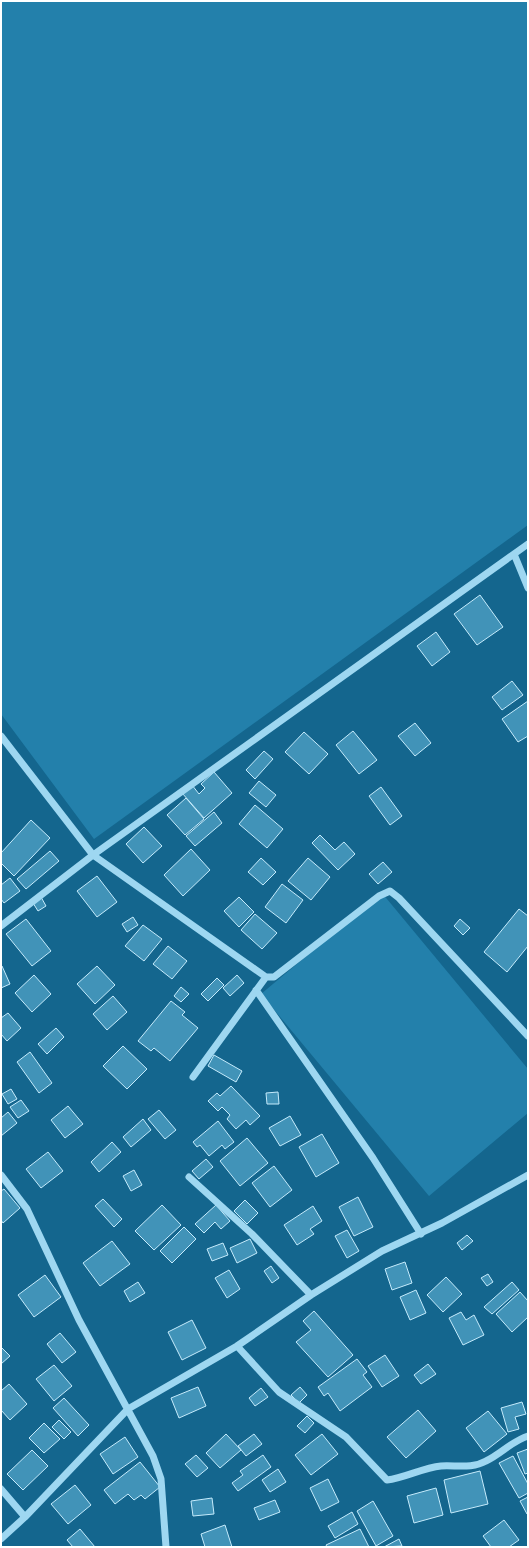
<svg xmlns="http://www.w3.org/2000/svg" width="529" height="1548" font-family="Quicksand,sans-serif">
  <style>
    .green { fill: #2380ab }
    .building { fill: #4193b8; stroke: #c5ebfc }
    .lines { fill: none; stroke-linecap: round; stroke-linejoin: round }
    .minor { stroke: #9ed7f1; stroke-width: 7 }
  </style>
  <rect width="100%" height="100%" fill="#14668e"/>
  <path class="green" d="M1 1H528V525L94 839 1 714Z
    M382 893 528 1069V1113L429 1196 261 994Z"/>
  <path class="building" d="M480 595 503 627 477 645 454 614Z
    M436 632 450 652 432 666 417 646Z
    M512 681 523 695 502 710 492 697Z
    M528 701V736L518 742 502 719Z
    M415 723 431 743 415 756 398 736Z
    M353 731 377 760 359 774 336 745Z
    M304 732 328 754 309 774 285 752Z
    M264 751 273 759 255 779 246 770Z
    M214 772 232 793 204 818 182 793 192 785 199 794 205 788 201 784Z
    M259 781 276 795 266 807 249 793Z
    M381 787 402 816 390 825 369 796Z
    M186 798 204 819 185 835 167 815Z
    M255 805 283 829 267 848 239 824Z
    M214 812 222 823 195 846 186 836Z
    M31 820 50 838 14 876 1 863V853Z
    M144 827 162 846 143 863 126 844Z
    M320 835 335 850 344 842 355 854 338 870 312 843Z
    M191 849 210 870 183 896 164 875Z
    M50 851 59 861 26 889 17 879Z
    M261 858 276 872 263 885 248 872Z
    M308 858 330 877 311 900 288 881Z
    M383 862 392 872 378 884 369 874Z
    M97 876 117 902 97 917 77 891Z
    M10 878 20 891 4 903 1 899V885Z
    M282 884 303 900 286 923 265 907Z
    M41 897 46 906 38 911 33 903Z
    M239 897 254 912 239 927 224 911Z
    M519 909 528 916V946L507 972 484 952Z
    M255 914 277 933 262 949 241 930Z
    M133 917 138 925 127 932 122 924Z
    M26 919 51 951 32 966 6 934Z
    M460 919 470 928 463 935 454 926Z
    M143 925 162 939 144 961 125 946Z
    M168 946 187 961 172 979 153 964Z
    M2 966 10 984 1 988V967Z
    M97 966 115 985 95 1004 77 984Z
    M34 975 51 994 32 1012 15 993Z
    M237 975 244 983 230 996 223 988Z
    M217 978 224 985 208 1001 201 994Z
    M181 987 189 994 181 1002 174 996Z
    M113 996 127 1012 107 1030 93 1014Z
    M171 1001 185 1012 182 1015 198 1028 170 1061 154 1048 151 1051 138 1041Z
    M8 1013 21 1028 7 1041 1 1034V1018Z
    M56 1028 64 1037 47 1054 38 1044Z
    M123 1046 147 1069 127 1089 103 1066Z
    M30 1052 52 1083 39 1093 17 1062Z
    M214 1055 242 1071 236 1082 208 1066Z
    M231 1086 260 1116 250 1125 246 1120 236 1129 227 1119 230 1115 222 1107 218 1111 208 1101 217 1093 220 1096Z
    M11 1089 17 1099 8 1104 2 1094Z
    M278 1092 279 1104H267L266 1093Z
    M21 1100 29 1111 18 1118 10 1107Z
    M68 1106 83 1124 65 1138 51 1120Z
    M159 1110 176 1130 165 1139 148 1119Z
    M8 1112 17 1123 1 1136V1118Z
    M290 1116 301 1135 280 1146 269 1128Z
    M143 1119 151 1130 131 1147 123 1137Z
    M218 1121 234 1142 225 1149 222 1145 209 1156 200 1145 197 1147 193 1142Z
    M322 1134 339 1163 316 1177 299 1147Z
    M247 1138 268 1163 240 1186 220 1161Z
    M112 1142 121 1152 99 1172 91 1162Z
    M48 1152 63 1171 41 1188 26 1169Z
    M206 1159 213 1167 199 1179 192 1171Z
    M274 1166 292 1190 270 1207 252 1183Z
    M134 1170 142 1185 131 1191 123 1176Z
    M4 1189 20 1208 3 1223 1 1220V1191Z
    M358 1197 373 1227 354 1236 339 1207Z
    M103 1199 122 1219 114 1227 95 1206Z
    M245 1200 258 1213 247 1224 234 1211Z
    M162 1205 181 1225 154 1250 135 1231Z
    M216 1205 230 1221 221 1229 215 1222 204 1233 195 1224Z
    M313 1206 322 1221 310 1229 314 1234 297 1245 284 1225Z
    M184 1227 196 1239 172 1263 160 1251Z
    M347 1230 359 1251 347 1258 335 1236Z
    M467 1235 473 1241 462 1250 457 1243Z
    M250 1239 257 1253 237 1263 230 1248Z
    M112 1241 130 1264 100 1286 83 1263Z
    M223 1243 228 1255 212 1261 207 1249Z
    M405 1262 412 1283 392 1290 385 1269Z
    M271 1266 279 1278 272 1283 264 1271Z
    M229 1270 240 1289 227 1298 215 1278Z
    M488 1274 493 1282 487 1286 481 1278Z
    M45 1275 61 1297 34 1317 18 1295Z
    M446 1277 462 1294 443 1312 427 1295Z
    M138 1282 145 1293 130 1302 124 1291Z
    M512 1282 519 1290 492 1314 484 1307Z
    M416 1290 426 1313 410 1320 400 1297Z
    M520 1292 528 1301V1317L512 1332 496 1314Z
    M314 1311 353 1355 328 1377 296 1342 311 1330 303 1321Z
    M461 1312 466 1320 474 1315 484 1335 463 1345 449 1318Z
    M192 1320 206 1348 182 1360 168 1332Z
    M60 1333 76 1352 62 1363 47 1344Z
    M1 1347 10 1356 1 1364Z
    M385 1355 399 1376 382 1387 368 1366Z
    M357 1359 367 1372 363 1375 372 1387 340 1411 328 1393 324 1396 318 1387Z
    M428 1364 436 1374 421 1384 414 1375Z
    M54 1365 72 1386 54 1401 36 1379Z
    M9 1384 27 1404 10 1420 1 1410V1391Z
    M198 1387 206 1406 179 1418 171 1398Z
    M300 1387 307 1395 299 1403 291 1395Z
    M261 1388 268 1397 255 1406 249 1398Z
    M64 1398 89 1425 78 1436 53 1408Z
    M522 1402 526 1414 515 1417 519 1429 508 1432 501 1408Z
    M418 1410 436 1431 406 1458 387 1437Z
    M488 1411 507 1434 484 1452 466 1428Z
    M307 1416 314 1423 305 1433 297 1426Z
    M59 1420 71 1432 64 1439 52 1427Z
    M44 1423 60 1439 44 1453 29 1438Z
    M226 1434 241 1450 220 1468 206 1453Z
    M254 1434 262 1444 246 1456 238 1446Z
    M322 1434 338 1454 311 1475 295 1455Z
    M125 1437 138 1457 113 1474 100 1454Z
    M528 1449V1473L525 1474 517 1453Z
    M32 1450 48 1466 23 1490 7 1474Z
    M196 1455 208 1468 197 1477 185 1464Z
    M263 1455 271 1467 238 1491 232 1483 243 1475 240 1471Z
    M513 1456 528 1484V1493L519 1498 499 1463Z
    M140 1462 160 1487 145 1499 141 1495 134 1500 128 1494 115 1504 104 1490Z
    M278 1469 286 1482 270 1492 262 1480Z
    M480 1471 488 1504 451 1513 444 1480Z
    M328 1479 339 1502 321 1511 310 1488Z
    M75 1485 91 1505 68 1524 51 1504Z
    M436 1488 443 1515 414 1523 407 1496Z
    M528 1497V1514H527L520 1501Z
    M212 1498 214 1514 193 1516 191 1501Z
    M275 1500 280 1512 259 1520 254 1508Z
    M373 1501 393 1536 376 1546 357 1511Z
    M352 1512 358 1524 335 1538 328 1526Z
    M504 1520 519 1540 509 1547H491L483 1536Z
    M225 1525 232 1547H205L201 1534Z
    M80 1529 95 1547H73L67 1540Z
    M360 1529 369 1547H327L326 1545Z
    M399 1539 402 1546 384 1547Z"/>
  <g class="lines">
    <path class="minor" d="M514 554 528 588
      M1 736 93 855 266 977H274L379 896 390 891 399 898 528 1036
      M1 926 93 855 528 544
      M256 990 373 1158 421 1234
      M193 1077 266 977
      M1 1175 27 1209 79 1320 153 1456 161 1479 166 1547
      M189 1177 252 1234 311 1295
      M237 1346 279 1392 346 1437 387 1480C405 1478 422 1468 441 1466 456 1465 472 1469 486 1461 501 1454 512 1441 528 1436
      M1 1489 25 1517
      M1 1539 25 1517 128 1409 237 1346 311 1295 382 1251 442 1223 528 1175"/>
  </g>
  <rect width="529" height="1548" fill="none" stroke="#ffffff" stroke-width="4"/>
</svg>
